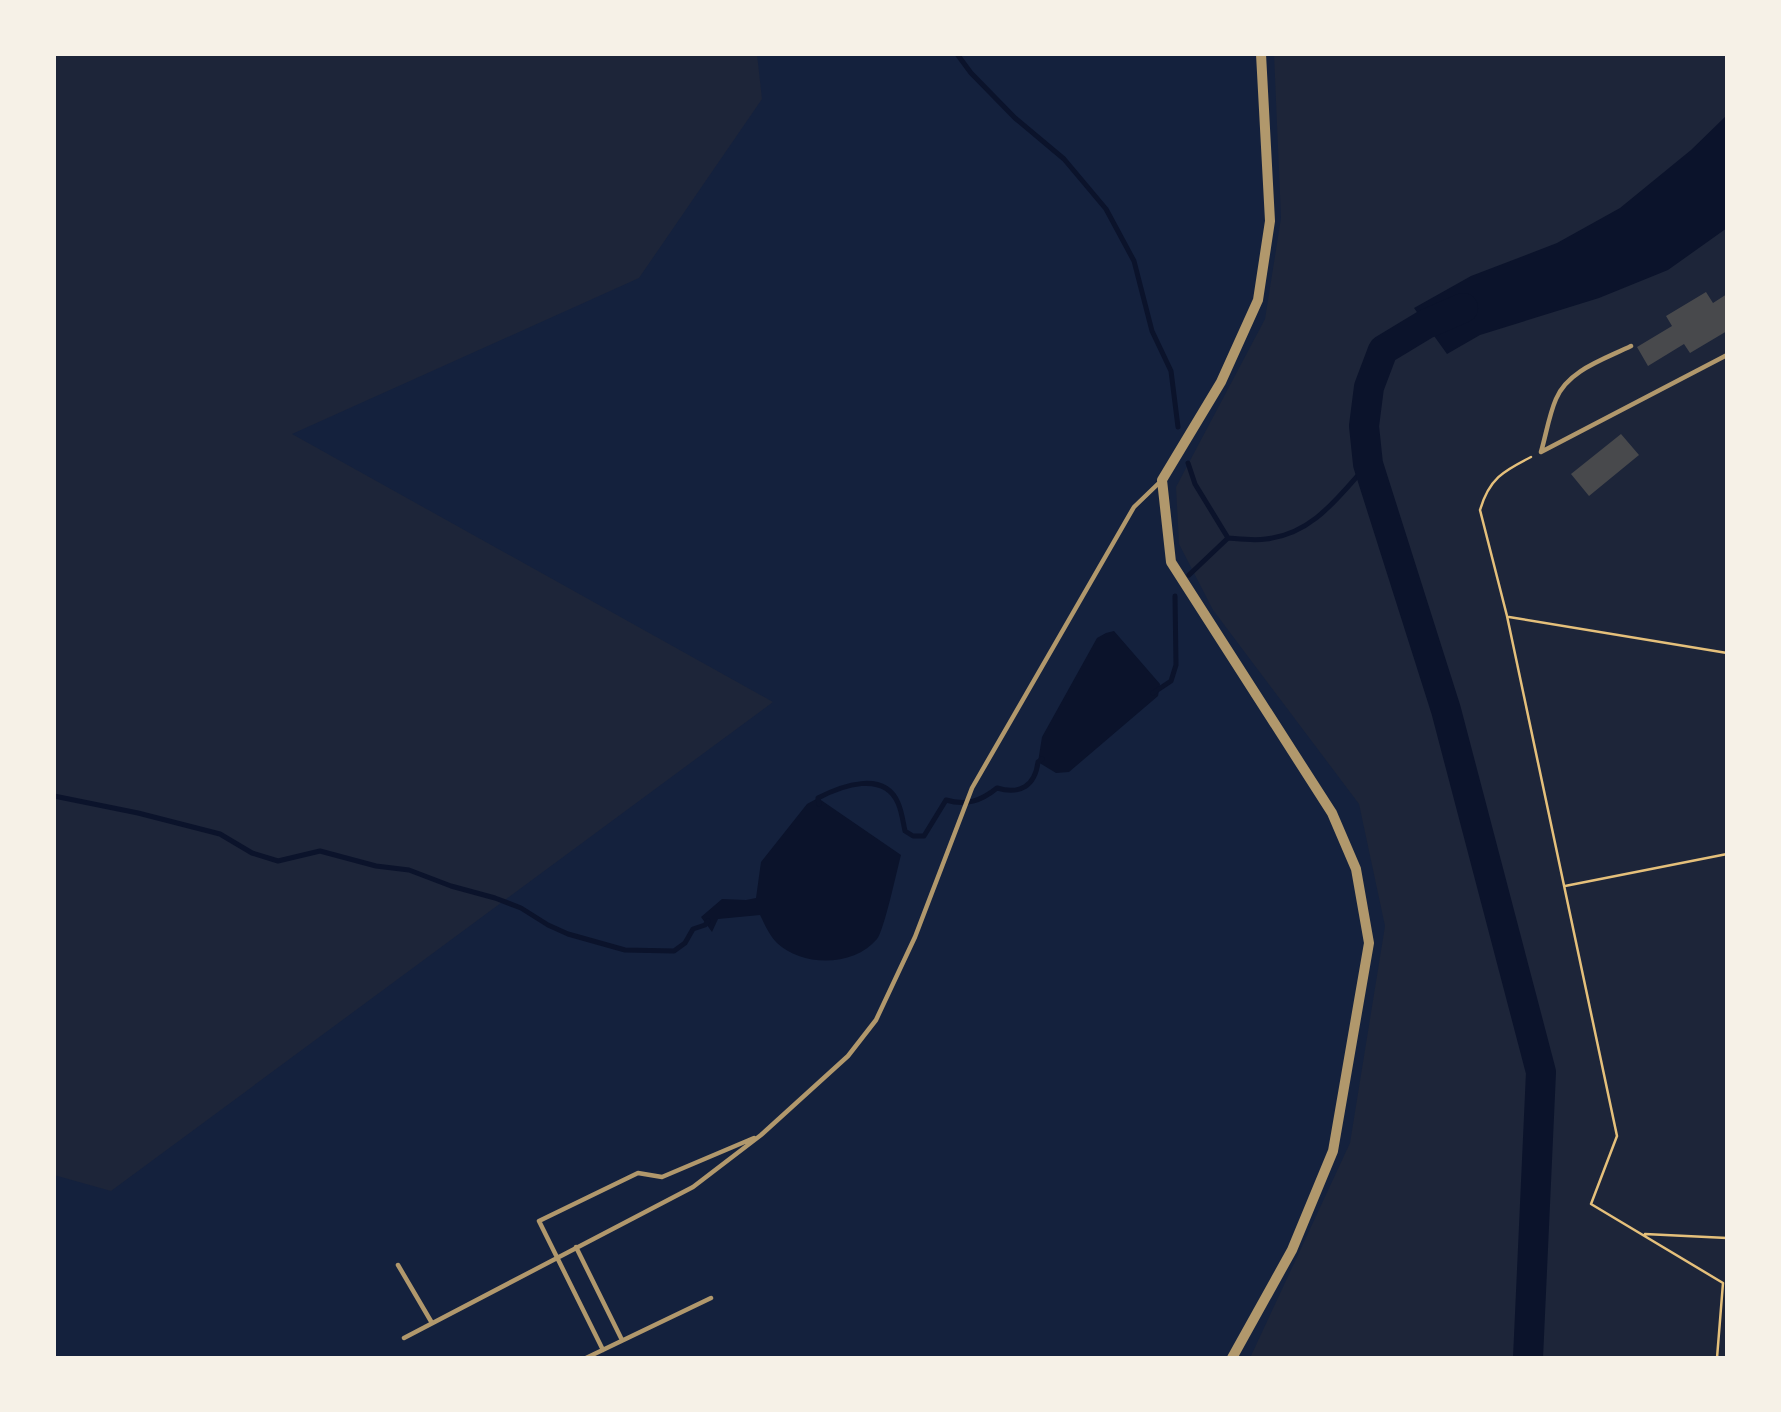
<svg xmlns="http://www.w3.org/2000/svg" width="1781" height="1412" font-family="Commissioner,sans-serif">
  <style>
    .green { fill: #1d2539 }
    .water { fill: #0b132b }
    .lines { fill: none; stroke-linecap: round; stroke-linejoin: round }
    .stream { stroke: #0b132b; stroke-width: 5 }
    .river { stroke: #0b132b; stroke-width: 30 }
    .building { fill: #48494c }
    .path { stroke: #e5c07b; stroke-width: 2.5 }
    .service { stroke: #b1986c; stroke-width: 4.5 }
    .tertiary { stroke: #b1986c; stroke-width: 10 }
  </style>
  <rect width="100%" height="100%" fill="#14213d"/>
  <path class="green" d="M54 54H757L762 99 639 278 292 434 773 702 111 1191 54 1175Z
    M1274 54H1727V1358H1250L1350 1143 1385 926 1359 804 1213 610 1179 544 1176 487 1265 319 1281 218Z"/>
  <path class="water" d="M1727 115V228L1668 270 1599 298 1480 335 1447 354 1414 308 1471 276 1557 243 1620 208 1691 150Z
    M1114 631 1160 684 1158 696 1069 772 1056 773 1038 762 1042 737 1097 638 1106 633Z
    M818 798 901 855C897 870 884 931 877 939 854 967 802 967 777 943 769 935 765 925 760 915L718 919 712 932 701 917 722 899 746 900 756 898 761 862 807 804Z"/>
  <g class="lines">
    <path class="stream" d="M957 54 971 73 1015 118 1064 159 1106 209 1134 261 1152 331 1171 371 1178 427
      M1188 463 1195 484 1228 538C1240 539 1254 541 1266 539 1313 534 1338 497 1368 464
      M1189 575 1228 538
      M1153 693 1171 681 1176 665 1175 596
      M54 796 138 813 220 834 252 853 278 861 320 851 376 866 409 870 451 886 495 898 521 908 548 925 568 934 625 950 674 951 685 943 693 929 705 925 708 921
      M819 804 818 798C841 786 884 770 898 803 902 812 903 822 905 831L913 836H924L946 800C966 806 981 801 997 788 1020 795 1035 786 1038 762L1042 759"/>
    <path class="river" d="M1463 308 1426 324 1383 350 1369 387 1364 426 1368 464 1446 710 1541 1072 1528 1358"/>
  </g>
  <path class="building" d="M1706 292 1713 303 1727 294V331L1690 353 1684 344 1648 366 1637 347 1672 326 1666 316Z
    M1621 434 1639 455 1589 496 1571 474Z"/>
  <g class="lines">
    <path class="path" d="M1531 457C1503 471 1489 479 1480 510L1507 616 1617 1136 1591 1204 1723 1283 1717 1358
      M1509 617 1727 653
      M1565 886 1727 854
      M1645 1234 1727 1238"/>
    <path class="service" d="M1631 346C1605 359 1568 370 1556 399 1549 415 1546 435 1541 452L1727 355
      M576 1247 622 1340
      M398 1265 432 1323
      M404 1338 693 1187 761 1135 848 1056 876 1020 915 937 972 788 1134 507 1161 481
      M603 1350 539 1221 638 1173 662 1177 754 1138
      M586 1358 711 1298"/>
    <path class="tertiary" d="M1232 1358 1292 1250 1333 1151 1369 943 1356 869 1332 813 1171 562 1162 480 1221 382 1258 300 1270 221 1261 54"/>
  </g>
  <rect width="1781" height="1412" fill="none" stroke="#f6f1e7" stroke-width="112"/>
</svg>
